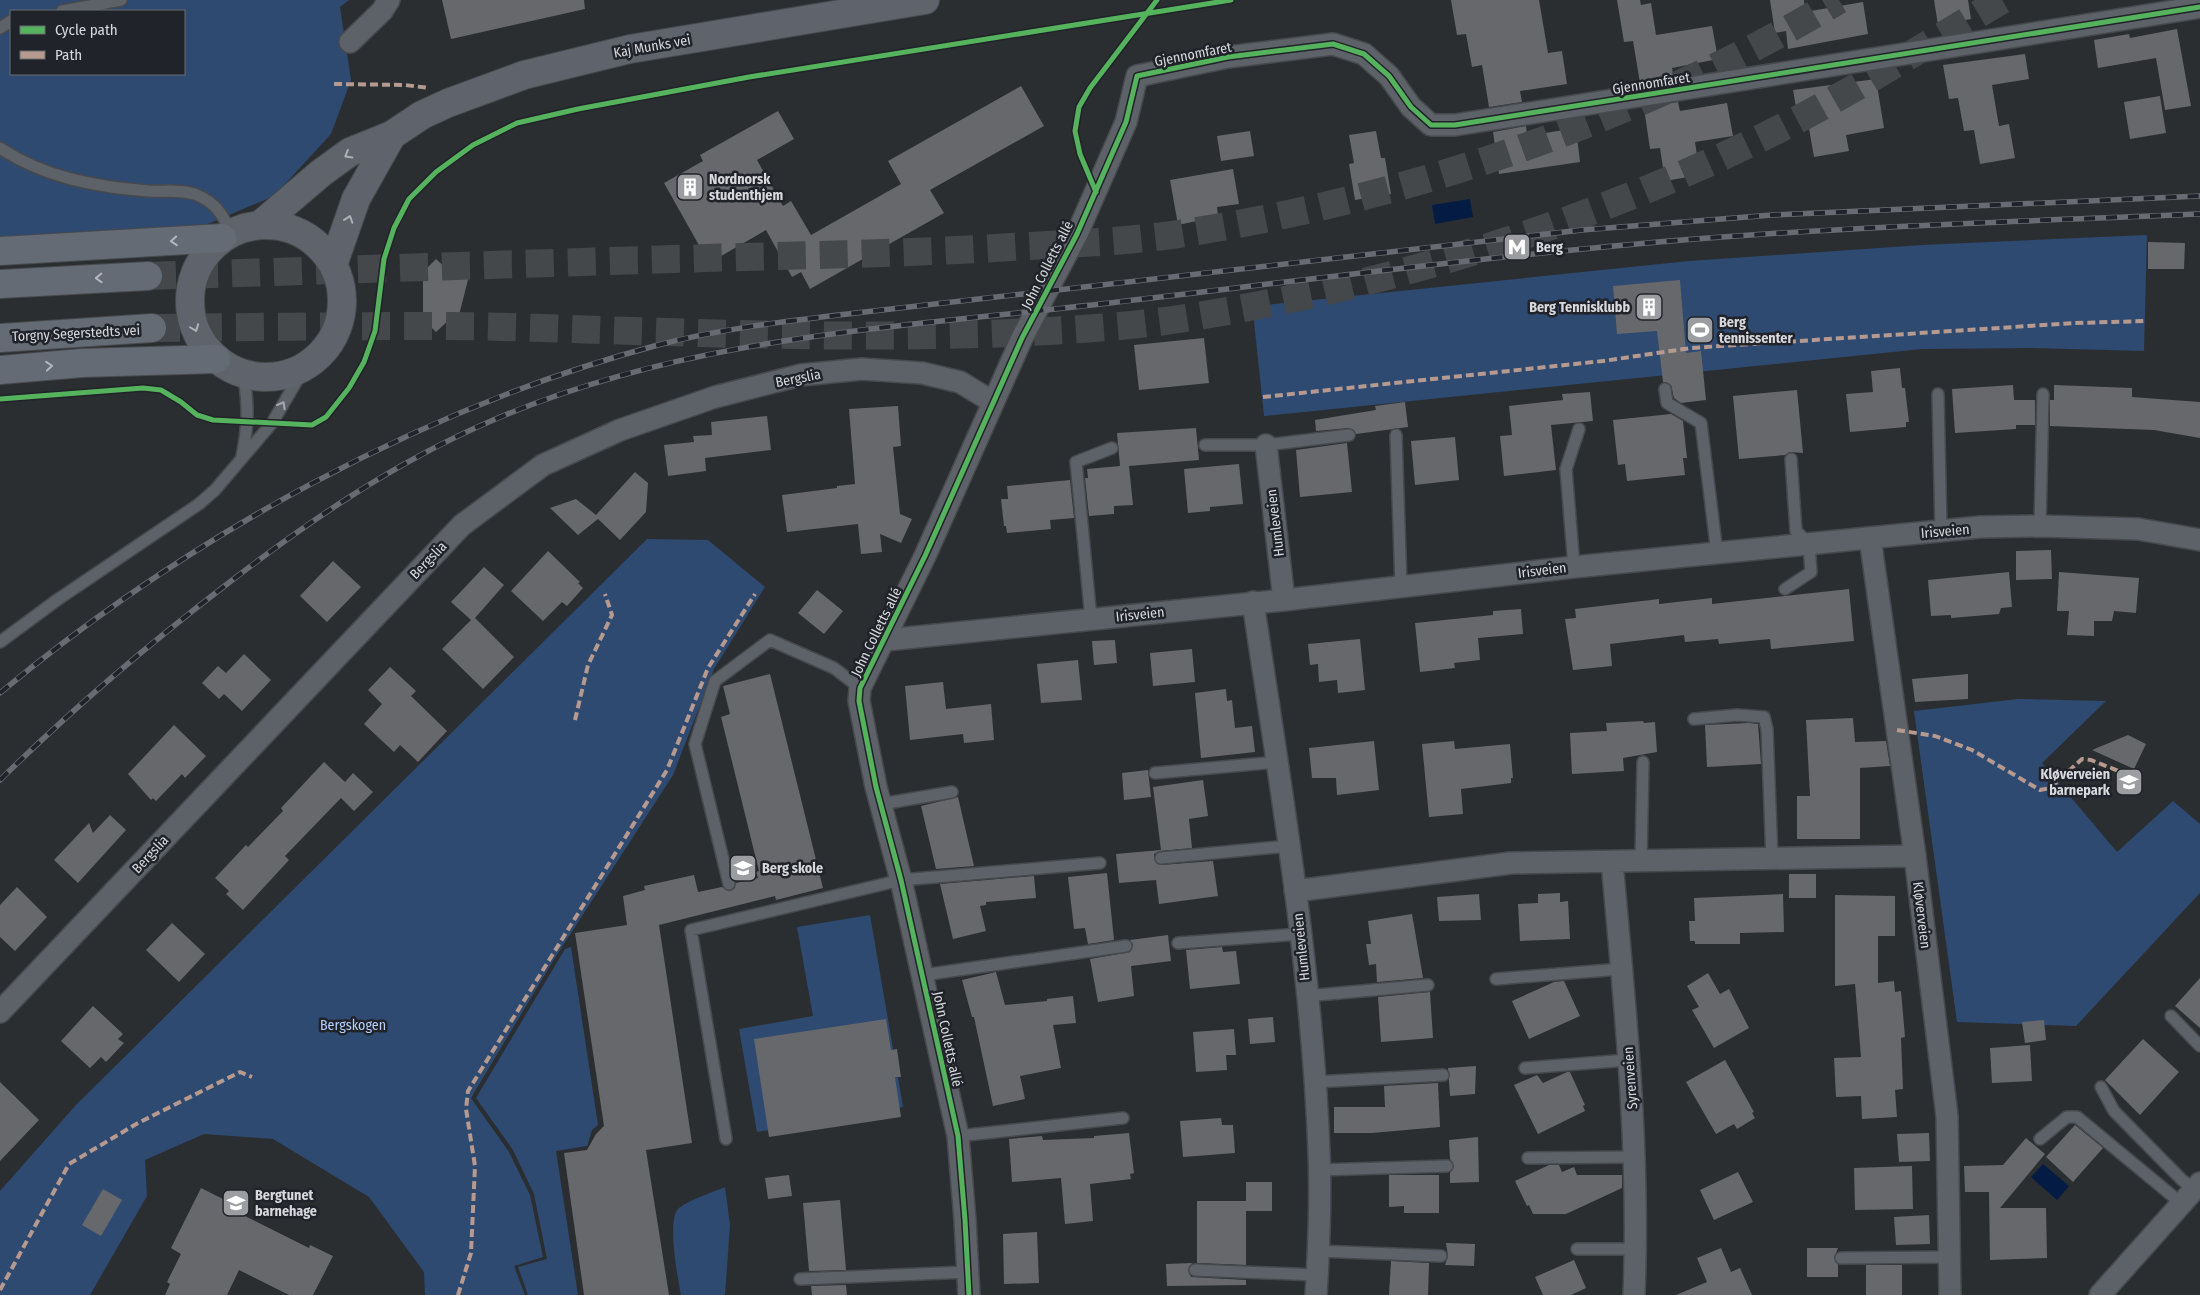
<svg xmlns="http://www.w3.org/2000/svg" width="2200" height="1295" font-family="'Fira Sans Condensed',sans-serif">
  <style>
    .green { fill: #2e4a71; fill-rule: evenodd }
    .water { fill: #041c43 }
    .building { fill: #66686b }
    .lines { fill: none; stroke-linecap: round; stroke-linejoin: round }
    .trunk-tunnel { stroke: #45484b; stroke-width: 28; stroke-dasharray: 28 14; stroke-linecap: butt }
    .service-casing { stroke: #47494c; stroke-width: 14 }
    .minor-casing { stroke: #47494c; stroke-width: 24 }
    .secondary-casing { stroke: #47494c; stroke-width: 30 }
    .trunk-casing { stroke: #47494c; stroke-width: 30 }
    .service { stroke: #5d6269; stroke-width: 11 }
    .minor { stroke: #5d6269; stroke-width: 21 }
    .secondary { stroke: #5f646c; stroke-width: 28 }
    .trunk { stroke: #646b74; stroke-width: 28 }
    .rail-casing { stroke: #686b71; stroke-width: 5.5 }
    .rail { stroke: #202329; stroke-width: 4; stroke-dasharray: 11; stroke-linecap: butt }
    .quiet { stroke: #b69a8f; stroke-width: 4; stroke-dasharray: 8 4; stroke-linecap: butt }
    .cycleway-casing { stroke: #202329; stroke-width: 8 }
    .cycleway { stroke: #56b35d; stroke-width: 5 }
    .oneway { stroke: #adb0b5 }
    .oneway2 { stroke: #b4b8be }
    .oneway3 { stroke: #a6a9af }
    .labels { text-anchor: middle; stroke-width: 5; stroke-linejoin: round; paint-order: stroke }
    .street-label { font-size: 14px; fill: #d7d9dd; stroke: #202329 }
    .poi-label { font-size: 14px; font-weight: bold; fill: #d7d9dd; stroke: #202329; text-anchor: start }
    .park-label { font-size: 14px; fill: #b2d1fe; stroke: #202329 }
  </style>
  <rect width="100%" height="100%" fill="#2b2e31"/>
  <path class="green" d="M0 0H349L340 7 351 80 331 134 274 196 189 232 0 242ZM11 11H184V74H11Z
    M2147 235 2144 351 2031 348 1922 349 1264 416 1253 312 1264 305 1689 261 1922 245Z
    M647 539 708 540 765 587 714 669 673 775 553 961 471 1098 509 1152 530 1195 543 1257 514 1266 525 1295H425L424 1272 369 1197 273 1139 204 1134 145 1160 147 1196 90 1295H0V1191L76 1105Z
    M2018 699 2106 701 2042 763 2117 852 2173 801 2200 824V893L2076 1026 1957 1022 1914 711Z
    M870 915 903 1107 757 1132 739 1029 813 1016 797 927Z
    M571 947 598 1125 592 1130 587 1146 556 1151 578 1295H528L518 1267 547 1259 534 1194 513 1150 476 1098 565 949Z
    M725 1187 730 1225 725 1295H681C678 1279 666 1218 679 1208 691 1199 711 1193 725 1187Z"/>
  <path class="water" d="M1470 199 1473 217 1435 224 1432 205Z
    M2043 1164 2069 1186 2057 1200 2031 1177Z"/>
  <path class="building" d="M442 0H584L585 9 451 39Z
    M1451 0H1539L1548 53 1562 51 1567 84 1520 91 1522 102 1489 107 1482 65 1472 67 1466 34 1457 35Z
    M1617 0H1640L1641 5 1651 3 1656 35 1712 26 1718 59 1672 68 1674 78 1640 83 1633 41 1624 42Z
    M1770 0H1804L1805 12 1863 2 1868 34 1788 49 1786 31 1775 33Z
    M1934 0H1968L1971 19 1938 25Z
    M2177 29 2191 106 2165 110 2156 58 2098 68 2094 40 2129 34 2130 38Z
    M2025 54 2029 79 1992 85 1999 126 2009 124 2015 158 1980 164 1974 130 1964 131 1958 98 1949 99 1943 65Z
    M1876 79 1884 128 1846 135 1849 151 1814 157 1808 123 1799 124 1793 90Z
    M1021 86 1044 126 930 190 944 213 810 289 801 272 792 277 766 230 709 263 664 183 703 161 700 155 778 111 794 139 757 160 783 206 791 201 811 235 901 184 888 161Z
    M2160 96 2166 133 2130 139 2124 102Z
    M1678 102 1680 111 1727 103 1733 136 1695 142 1700 175 1665 181 1660 148 1650 149 1644 108Z
    M1526 126 1527 134 1533 132V135L1576 128 1580 162 1499 174 1493 132Z
    M1250 131 1254 156 1221 161 1217 136Z
    M1376 131 1381 158H1385L1391 194 1355 200 1349 164 1354 163 1349 135Z
    M1233 169 1239 204 1217 207 1218 215 1211 216V218L1178 225 1170 180Z
    M2148 242 2185 243 2184 269H2148Z
    M436 259 450 272H470L458 319H450L436 332 423 319V272Z
    M1680 280 1686 353 1701 351 1706 400 1681 403 1674 398 1671 385 1663 382 1657 331 1617 334 1613 286Z
    M1204 338 1209 383 1139 390 1134 345Z
    M1900 368 1902 388H1905L1909 422H1906V427L1850 432 1846 394 1873 392 1871 371Z
    M2013 385 2014 400H2035V425H2016V429L1955 433 1952 389Z
    M2054 385 2132 388V397L2200 402V438L2154 430 2050 426V400H2054Z
    M1797 390 1803 453 1790 452 1785 455 1739 459 1733 396Z
    M1590 392 1593 421 1551 425 1556 470 1504 476 1500 436 1512 435 1509 406 1563 400 1562 394Z
    M1405 402 1408 427 1356 434 1349 428 1316 431 1315 420 1376 410 1375 406Z
    M898 406 901 446 893 447 900 514 912 519 901 543 880 534 882 552 861 554 858 524 787 532 782 495 837 488V486L855 484 849 409Z
    M1671 414 1683 421 1687 458H1683L1685 475 1627 481 1625 464 1618 465 1613 420Z
    M767 416 771 450 705 458 706 471 668 476 664 445 694 442 693 436 712 435 711 422Z
    M1196 428 1199 460 1129 466 1133 505 1114 506V514L1089 516 1085 478H1088L1087 469 1120 466 1117 433Z
    M1455 437 1459 480 1415 485 1411 441Z
    M1347 443 1352 492 1300 497 1296 450Z
    M1239 464 1243 504 1210 507V511L1188 513 1184 469Z
    M635 472 648 483 646 512 620 540 598 519 578 535 550 508 576 499 596 515Z
    M1070 480 1074 518 1050 520 1051 529 1007 533 1006 526H1004L1001 499H1008L1007 486Z
    M2051 550 2052 579 2016 580V551Z
    M548 551 580 582 578 583 583 588 567 606 562 602 543 621 511 591Z
    M333 561 361 587 327 622 300 596Z
    M484 567 504 585 475 618 514 657 483 689 442 649 471 620 451 602Z
    M2009 572 2012 607 2001 608 1999 614 1951 618V615L1931 616 1928 580Z
    M2059 572 2139 578 2136 613 2114 611 2112 621H2094V636L2067 635 2069 611H2057Z
    M1849 589 1854 641 1771 649 1770 639 1719 644 1718 639 1685 642 1684 635 1610 644 1612 666 1573 670 1565 619 1576 618 1575 609 1659 599V604L1712 598V604Z
    M817 590 843 611 824 634 798 613Z
    M1521 609 1523 634 1478 638 1480 660 1454 663 1455 668 1420 672 1415 623 1493 615V611Z
    M1360 639 1365 690 1338 693 1337 680 1319 682 1318 664 1310 665 1308 644Z
    M1115 640 1117 663 1094 665 1092 641Z
    M1192 649 1195 682 1153 686 1150 653Z
    M244 654 271 680 242 711 224 694 219 699 202 683 218 666 226 673Z
    M1078 660 1082 700 1041 703 1037 664Z
    M390 667 416 691 411 696 447 731 418 762 400 745 394 752 364 724 382 704 368 690Z
    M770 674 823 888 776 900 775 896 659 925 692 1143 646 1150 669 1295H584L564 1153 587 1150 596 1134 604 1126 575 933 627 925 623 896 645 890 644 886 694 875 698 892 722 887 730 891 734 889 736 883 758 878 756 872 759 871 721 717 730 714 723 686Z
    M1968 674V699L1915 702 1912 679Z
    M943 682 946 709 991 704 994 740 964 743 963 734 910 740 905 686Z
    M1226 689 1227 701 1232 700 1235 728 1252 726 1255 752 1201 758 1195 693Z
    M1853 718 1855 742 1886 741 1890 766 1860 768V839H1797V796H1810L1806 720Z
    M1643 721 1644 723 1655 722 1657 752 1623 758 1624 771 1572 774 1570 733 1607 731 1606 723Z
    M1749 723 1758 724 1761 764 1707 767 1705 725Z
    M174 725 206 756 185 778 182 774 156 801 153 798 151 800 128 774Z
    M2128 735 2146 744 2134 769 2092 750Z
    M1374 741 1379 790 1337 795 1336 778H1312L1309 748Z
    M1454 741 1455 749 1510 744 1513 778H1511V783L1461 789 1463 814 1429 817 1422 744Z
    M324 762 345 782 353 773 373 792 354 811 341 798 285 856 289 860 243 910 226 894 229 891 215 878 246 845 248 847 283 811 281 808Z
    M1148 770 1151 797 1124 800 1122 773Z
    M1203 780 1208 816 1189 819 1192 848 1160 851 1154 854V859L1161 865 1213 861 1218 896 1159 904 1156 880 1119 883 1116 854 1161 850 1153 787Z
    M958 797 974 866 936 869 921 806Z
    M110 815 126 830 78 883 54 860 89 823 93 833Z
    M1107 873 1114 940 1088 944 1085 928 1074 929 1068 877Z
    M1789 874H1816V898H1789Z
    M1034 876 1036 898 986 902V905L980 906 986 931 953 939 940 884Z
    M17 887 47 917 15 951 0 937V905Z
    M1560 893V902L1568 901 1570 939 1520 941 1518 904 1538 903V894Z
    M1479 894 1481 920 1439 921 1437 897Z
    M1783 894 1784 932 1740 933V944H1695V941H1690L1689 921H1695L1694 898Z
    M1835 895 1895 896V936H1878V983L1894 981 1895 992 1901 991 1905 1037 1901 1038 1903 1089 1895 1090 1897 1117 1862 1119 1861 1096 1836 1097 1834 1058 1861 1057 1855 984 1835 986Z
    M1412 914 1423 978 1377 982 1376 964 1369 965 1366 944H1371L1368 921Z
    M172 923 205 954 179 982 146 950Z
    M1168 935 1171 961 1131 966 1134 996 1098 1002 1090 959 1130 952 1133 945 1130 940Z
    M1222 947 1223 952 1236 951 1240 984 1190 989 1186 950Z
    M996 972 1005 1005 1047 1001V999L1073 996 1076 1023 1053 1025 1061 1068 1020 1076 1025 1099 993 1106 974 1017H972L962 980Z
    M1708 973 1720 994 1729 989 1749 1028 1714 1048 1692 1010 1699 1007 1687 986Z
    M2200 978V1028L2175 1006Z
    M1564 981 1580 1016 1529 1039 1512 1001 1554 982Z
    M1430 992 1433 1038 1381 1042 1378 997Z
    M93 1006 123 1034 118 1039 124 1043 106 1062 101 1057 90 1068 61 1041Z
    M1273 1017 1275 1042 1250 1044 1248 1019Z
    M886 1019 891 1050 897 1049 901 1077H895L901 1117 769 1137 754 1039Z
    M2044 1020 2046 1040 2025 1043 2022 1022Z
    M1234 1029 1236 1055H1226L1227 1070 1196 1072 1193 1032Z
    M2143 1039 2179 1072 2140 1115 2105 1080Z
    M2030 1045 2032 1081 1992 1083 1990 1048Z
    M1725 1060 1754 1112 1752 1113 1755 1118 1737 1129 1734 1124 1716 1134 1686 1082Z
    M1476 1066 1475 1094 1450 1096 1448 1068Z
    M1567 1072H1570L1585 1105 1583 1106 1585 1111 1538 1134 1514 1085 1537 1075 1543 1083Z
    M0 1082 39 1120 0 1161Z
    M1438 1083 1440 1127 1372 1133H1334V1107H1385L1384 1086Z
    M1221 1118 1222 1125H1233L1235 1153 1183 1157 1180 1121Z
    M2075 1125 2103 1148 2073 1182 2046 1157Z
    M1129 1133 1134 1173 1130 1174 1131 1179 1090 1184 1093 1221 1065 1224 1061 1178 1012 1182 1009 1139 1042 1136 1043 1140 1094 1138V1136Z
    M1929 1133 1930 1161 1899 1162 1897 1134Z
    M1478 1137 1479 1182 1450 1183V1173L1454 1166 1450 1159 1449 1140Z
    M2026 1138 2045 1154 2000 1208H2046L2047 1258 1990 1260 1989 1192H1965L1964 1166 2003 1165Z
    M1549 1165H1559L1562 1172 1574 1167 1577 1175H1622V1188L1566 1214H1533L1529 1205 1527 1206 1515 1181Z
    M1912 1166 1913 1209 1855 1210 1854 1168Z
    M1738 1172 1753 1202 1714 1220 1700 1190Z
    M789 1175 792 1196 768 1199 765 1178Z
    M1389 1175H1439V1213H1404V1206L1389 1207Z
    M1246 1182H1272V1211H1246V1265L1197 1263V1201H1246Z
    M201 1188 245 1210 243 1215 309 1248 310 1245 333 1256 313 1295H289L239 1270 227 1295H165L170 1284 167 1282 181 1254 171 1248Z
    M103 1189 122 1200 101 1236 82 1225Z
    M840 1200 846 1270 809 1271 803 1203Z
    M1929 1215 1930 1244 1896 1245 1894 1217Z
    M1037 1232 1039 1283 1004 1284 1003 1234Z
    M1446 1243 1475 1244 1474 1266 1445 1265 1448 1256Z
    M1721 1248 1731 1272 1740 1268 1752 1295H1676L1707 1282 1697 1258Z
    M1807 1248H1838L1834 1258 1838 1265V1277H1807Z
    M1574 1260 1586 1288 1571 1295H1543L1535 1277Z
    M1391 1261 1429 1263 1428 1295H1389Z
    M1192 1263 1188 1270 1191 1277 1246 1280V1285L1167 1286 1166 1264Z
    M1866 1265H1902V1295H1866Z
    M846 1285 847 1295H812L811 1286Z"/>
  <g class="lines">
    <path class="trunk-tunnel" d="M148 276C334 270 520 264 706 258 814 255 921 253 1029 246 1081 243 1134 241 1185 233 1412 198 1642 118 1839 0
      M152 328C245 327 339 326 432 326 499 326 567 329 634 331 759 335 884 338 1009 333 1070 330 1132 327 1192 317 1386 286 1574 228 1751 143 1837 102 1919 49 2002 0"/>
    <g class="service-casing">
      <path id="service" d="M62 11 121 0
        M0 28 11 21
        M0 148C43 177 96 187 148 191 163 192 183 189 197 195 216 203 223 215 231 233
        M1665 389 1667 403 1701 423 1717 553
        M1938 394 1941 531
        M1396 435 1401 586
        M1205 445H1266L1349 435
        M242 456C248 427 249 403 243 374
        M2040 526 2043 394
        M1574 567 1566 469 1579 429
        M1785 589 1811 572 1809 544 1796 531 1791 459
        M1091 619 1076 462 1112 448
        M0 642 57 600 199 504 215 490 272 423 305 367
        M1694 719 1737 715 1764 717 1767 729 1772 859
        M1155 773 1277 762
        M881 804 952 792
        M1161 858 1289 846
        M1641 861 1643 762
        M729 884 695 744 715 681 770 640 834 668 860 688
        M1178 943 1300 934
        M923 975 1126 946
        M1496 979 1621 969
        M1306 996 1428 985
        M2171 1016 2200 1046
        M1525 1068 1629 1060
        M1314 1082 1443 1075
        M2101 1087 2114 1111 2182 1180 2194 1189
        M958 1136 1123 1118
        M726 1139 691 930 901 880 1100 863
        M2040 1139 2067 1117H2077L2181 1203
        M1528 1158 1634 1157
        M1319 1170 1447 1166
        M1577 1249H1636
        M1318 1251 1441 1256
        M1841 1258 1949 1257
        M1195 1270 1317 1275
        M800 1279 968 1272"/>
    </g>
    <g class="minor-casing">
      <path id="minor" d="M350 42 382 11 389 0
        M1266 445 1284 600
        M1870 538 1915 856 1947 1116 1950 1295
        M1253 602C1280 784 1312 967 1319 1151 1321 1199 1319 1247 1316 1295
        M886 640 1284 600 1574 567 1980 527 2040 526 2138 529 2200 540
        M1612 862C1625 1006 1640 1150 1634 1295
        M1295 891 1511 863 1915 856
        M0 1012 462 525 543 465 620 430 715 397 801 375 862 369 922 373 960 382 993 402
        M969 1295 965 1220 958 1136 901 880 876 787 859 701 860 688 925 556 1022 338 1077 234 1126 122 1137 76 1228 57 1333 44 1364 54 1389 76 1411 107 1431 125H1455L2200 7
        M2100 1295 2200 1183"/>
    </g>
    <g class="secondary-casing">
      <path id="secondary" d="M190 301a76 76 0 1 1 152 0a76 76 0 1 1-152 0Z
        M260 225 321 173 350 152 392 135 422 115 448 103 524 75 630 49 925 0
        M333 265 356 199 392 135"/>
    </g>
    <g class="trunk-casing">
      <path id="trunk" d="M0 251 222 238
        M0 284 148 276
        M0 338 152 328
        M0 370 82 363 216 359"/>
    </g>
    <use href="#service" class="service"/>
    <use href="#minor" class="minor"/>
    <use href="#secondary" class="secondary"/>
    <use href="#trunk" class="trunk"/>
    <g class="rail-casing">
      <path id="rail" d="M0 693C188 537 421 408 658 345 723 328 790 321 856 313L1582 230 1772 215 2200 196
        M0 780C70 711 144 648 222 588 306 523 393 463 491 421 685 337 892 328 1100 304 1298 281 1496 255 1695 239 1863 226 2032 221 2200 214"/>
    </g>
    <use href="#rail" class="rail"/>
    <path class="quiet" d="M334 84 405 85 429 88
      M1263 397 1603 361 1691 348 2075 323 2147 321
      M575 720 588 665 612 615 605 594
      M1897 730 1935 736 1972 750 2040 790 2050 788 2082 759 2091 760 2143 781
      M0 1290 69 1164 138 1123 240 1072 252 1077
      M458 1295 471 1253 475 1166 466 1109 468 1091 667 770 708 668 755 594"/>
    <g class="cycleway-casing">
      <path id="cycleway" d="M1096 192 1080 154 1075 131 1079 107 1090 88 1157 0
        M0 399 143 388 161 390 181 402 197 415 213 420 312 425 326 417 349 388 364 362 375 331 384 259 394 228 409 199 436 172 473 145 517 123 578 109 749 77 1231 0
        M969 1295 965 1220 958 1136 901 880 876 787 859 701 860 688 925 556 1022 338 1077 234 1126 122 1137 76 1228 57 1333 44 1364 54 1389 76 1411 107 1431 125H1455L2200 7"/>
    </g>
    <use href="#cycleway" class="cycleway"/>
  </g>
  <defs><path id="oneway-chevron" d="M-2-3.5L2.5 0L-2 3.5" fill="none" stroke-width="1.6" stroke-linecap="round" stroke-linejoin="round" transform="scale(1.25)"/></defs>
  <g class="oneway">
    <use href="#oneway-chevron" transform="translate(348 155) rotate(149)"/>
    <use href="#oneway-chevron" transform="translate(349 219) rotate(-71)"/>
    <use href="#oneway-chevron" transform="translate(195 328) rotate(69)"/>
  </g>
  <g class="oneway2">
    <use href="#oneway-chevron" transform="translate(174 241) rotate(176)"/>
    <use href="#oneway-chevron" transform="translate(99 278) rotate(178)"/>
    <use href="#oneway-chevron" transform="translate(49 366) rotate(-5)"/>
  </g>
  <use class="oneway3" href="#oneway-chevron" transform="translate(282 405) rotate(-61)"/>
  <defs>
    <g id="building-square" transform="scale(1.4375)"><rect x="-9" y="-9" width="18" height="18" rx="4" fill="#9b9da1" stroke="#202329"/><path d="M-4-6H4V6H1V3H-1V6H-4ZM-2.5-4.3h1.7v1.8h-1.7ZM.8-4.3h1.7v1.8H.8ZM-2.5-1h1.7V.8h-1.7ZM.8-1h1.7V.8H.8Z" fill="#fff"/></g>
    <g id="metro-square" transform="scale(1.4375)"><rect x="-9" y="-9" width="18" height="18" rx="4" fill="#9b9da1" stroke="#202329"/><path d="M-5.5 5V-5H-3L0 0L3-5H5.5V5H3V-.5L0 4L-3-.5V5Z" fill="#fff"/></g>
    <g id="stadium-square" transform="scale(1.4375)"><rect x="-9" y="-9" width="18" height="18" rx="4" fill="#9b9da1" stroke="#202329"/><path d="M0-5a6.5 5 0 1 0 0 10a6.5 5 0 1 0 0-10ZM-3.5-1.8h7v3.6h-7Z" fill="#fff"/></g>
    <g id="school-square" transform="scale(1.4375)"><rect x="-9" y="-9" width="18" height="18" rx="4" fill="#9b9da1" stroke="#202329"/><path d="M0-5L7-2L0 1L-7-2ZM-4 1L0 2.5L4 1V4Q0 6-4 4Z" fill="#fff"/></g>
  </defs>
  <g fill-rule="evenodd">
    <use href="#building-square" x="690" y="187"/>
    <use href="#metro-square" x="1517" y="247"/>
    <use href="#building-square" x="1649" y="307"/>
    <use href="#stadium-square" x="1700" y="330"/>
    <use href="#school-square" x="2129" y="782"/>
    <use href="#school-square" x="743" y="868"/>
    <use href="#school-square" x="236" y="1203"/>
  </g>
  <g class="labels">
    <g class="street-label">
      <text transform="translate(652 46) rotate(-10)" y="5">Kaj Munks vei</text>
      <text transform="translate(1193 54) rotate(-11)" y="5">Gjennomfaret</text>
      <text transform="translate(1651 83) rotate(-9)" y="5">Gjennomfaret</text>
      <text transform="translate(1047 265) rotate(-63)" y="5">John Colletts allé</text>
      <text transform="translate(76 333) rotate(-3)" y="5">Torgny Segerstedts vei</text>
      <text transform="translate(798 378) rotate(-11)" y="5">Bergslia</text>
      <text transform="translate(1275 523) rotate(-97)" y="5">Humleveien</text>
      <text transform="translate(1945 531) rotate(-5)" y="5">Irisveien</text>
      <text transform="translate(428 560) rotate(-46)" y="5">Bergslia</text>
      <text transform="translate(1542 570) rotate(-7)" y="5">Irisveien</text>
      <text transform="translate(1140 614) rotate(-6)" y="5">Irisveien</text>
      <text transform="translate(876 632) rotate(-64)" y="5">John Colletts allé</text>
      <text transform="translate(150 854) rotate(-47)" y="5">Bergslia</text>
      <text transform="translate(1922 915) rotate(83)" y="5">Kløverveien</text>
      <text transform="translate(1301 947) rotate(-96)" y="5">Humleveien</text>
      <text transform="translate(948 1039) rotate(78)" y="5">John Colletts allé</text>
      <text transform="translate(1630 1078) rotate(-94)" y="5">Syrenveien</text>
    </g>
    <g class="poi-label">
      <text x="709" y="184">Nordnorsk<tspan x="709" dy="16">studenthjem</tspan></text>
      <text x="1536" y="252">Berg</text>
      <text x="1630" y="312" text-anchor="end">Berg Tennisklubb</text>
      <text x="1719" y="327">Berg<tspan x="1719" dy="16">tennissenter</tspan></text>
      <text x="2110" y="779" text-anchor="end">Kløverveien<tspan x="2110" dy="16">barnepark</tspan></text>
      <text x="762" y="873">Berg skole</text>
      <text x="255" y="1200">Bergtunet<tspan x="255" dy="16">barnehage</tspan></text>
    </g>
    <g class="park-label">
      <text x="353" y="1030">Bergskogen</text>
    </g>
  </g>
  <rect x="10" y="10" width="175" height="65" fill="#202329" stroke="#696c71"/>
  <rect x="20" y="26" width="25" height="8" fill="#56b35d" stroke="#696c71"/>
  <text x="55" y="35" font-size="15" fill="#d7d9dd">Cycle path</text>
  <rect x="20" y="51" width="25" height="8" fill="#b69a8f" stroke="#696c71"/>
  <text x="55" y="60" font-size="15" fill="#d7d9dd">Path</text>
</svg>
